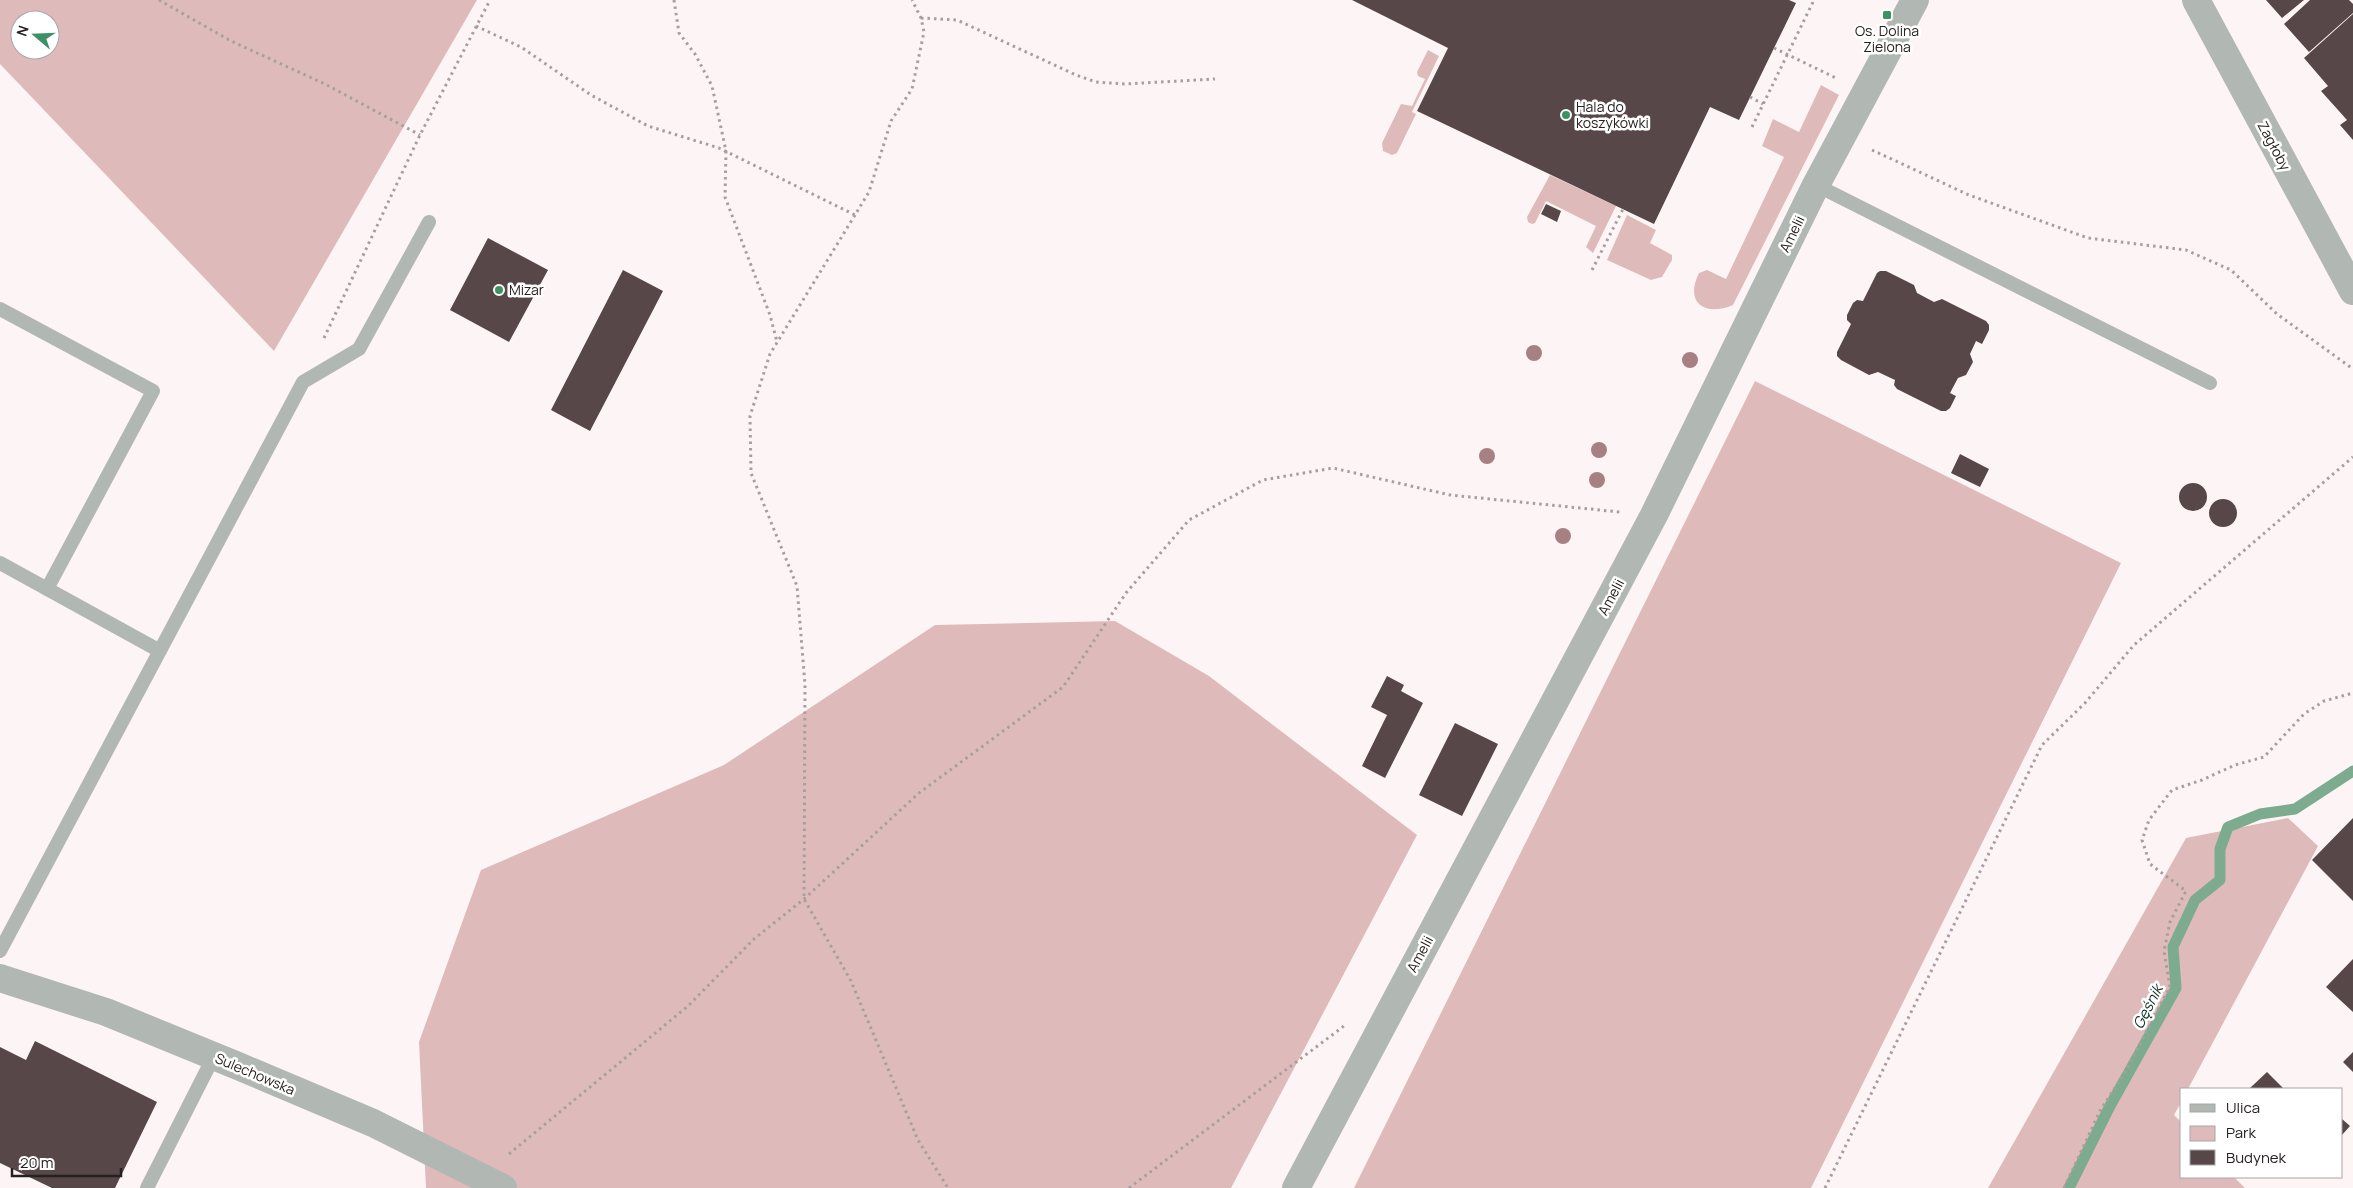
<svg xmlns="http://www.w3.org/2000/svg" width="2353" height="1188" font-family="Manrope,sans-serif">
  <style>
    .green { fill: #dfbabb; fill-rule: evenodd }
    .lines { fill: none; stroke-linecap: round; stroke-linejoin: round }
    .stream { stroke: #7dab90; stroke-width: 11 }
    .building { fill: #574748 }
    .path { stroke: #a79f9f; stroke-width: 3; stroke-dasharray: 2.5 4; stroke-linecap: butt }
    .lane { stroke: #b1b8b4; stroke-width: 14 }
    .street { stroke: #b1b8b4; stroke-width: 28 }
    .tree { fill: #a78084 }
    .poi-dot { fill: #3c9265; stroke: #fff; stroke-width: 2 }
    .labels { text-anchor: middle; stroke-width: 5; stroke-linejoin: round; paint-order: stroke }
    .poi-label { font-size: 14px; fill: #272020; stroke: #fff; text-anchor: start }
    .street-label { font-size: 14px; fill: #272020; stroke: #fff }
    .water-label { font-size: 15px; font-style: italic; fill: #0d3420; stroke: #fff }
  </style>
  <rect width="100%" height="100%" fill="#fdf5f5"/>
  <path class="green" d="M0 0H477L274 351 0 64ZM20 20H50V50H20Z
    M1428 50 1439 56 1412 112 1416 114 1397 153 1392 155 1383 151 1382 143 1401 104 1412 106 1425 79 1418 76 1417 72Z
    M1821 85 1839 95 1733 305C1705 317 1684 303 1699 273L1707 270 1726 279 1784 157 1762 146 1773 119 1799 132Z
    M1550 175 1616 206 1593 253 1586 247 1596 226 1546 201 1535 223 1532 224 1528 222 1527 217Z
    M1627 215 1656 230 1650 243 1672 255V260L1662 277 1651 280 1607 260Z
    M1755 381 2121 563 1811 1188H1354Z
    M1115 621 1209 676 1417 835 1231 1188H426L419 1042 481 870 724 765 935 625Z
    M2288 818 2318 846 2188 1089H2182V1101L2174 1115 2182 1123V1177H2234L2245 1188H1988L2186 838Z"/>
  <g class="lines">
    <path class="stream" d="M2069 1188 2110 1106 2176 988 2173 947 2195 900 2220 880V849L2228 827 2260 814 2295 809 2353 771"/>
  </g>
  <path class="building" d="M1352 0H1789L1796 3 1739 120 1710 107 1654 224 1417 111 1448 48Z
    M2266 0H2304L2282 18Z
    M2310 0H2349L2353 4V13L2309 52 2284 24Z
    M2353 14V140L2340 125 2347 120 2321 91 2328 86 2304 58Z
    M1546 204 1561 211 1557 222 1541 214Z
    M488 238 548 270 509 342 450 310Z
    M623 270 663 291 590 431 551 410Z
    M1880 271H1886L1914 285 1917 293 1934 302 1942 299 1986 321 1989 325V330L1982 344 1976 341 1970 354 1973 362 1966 375 1958 378 1950 393 1956 396 1950 408 1946 411H1941L1897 389 1894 385 1895 380 1878 372 1869 375 1841 360 1837 356V352L1851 324 1847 320V315L1853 303 1857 300 1863 301 1877 273Z
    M1960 454 1989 469 1980 487 1951 473Z
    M2179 497a14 14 0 1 1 28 0a14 14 0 1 1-28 0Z
    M2209 513a14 14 0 1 1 28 0a14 14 0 1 1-28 0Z
    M1387 676 1404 685 1401 691 1423 703 1385 778 1362 766 1387 715 1371 707Z
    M1455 723 1498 744 1462 816 1419 795Z
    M2353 818V901L2312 860Z
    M2353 959V1012L2326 987Z
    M35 1041 157 1102 115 1188H52L0 1163V1047L26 1060Z
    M2353 1052V1072L2343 1062Z
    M2267 1072 2284 1089H2249Z
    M2342 1119 2350 1126 2342 1135Z"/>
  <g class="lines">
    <path class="path" d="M159 0 231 41 325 84 420 135
      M674 0 679 33 695 54 712 86 726 151 725 197 770 315 777 342
      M921 18 957 20 1076 75 1096 82 1125 84 1215 79
      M476 26 521 47 591 95 648 126 719 148 855 215 869 192 891 121 912 89 924 32 921 18 912 0
      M1774 48 1836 78
      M1750 97 1763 104
      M1752 127 1814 0
      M1872 150 1969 195 2088 238 2186 250 2231 270 2277 314 2353 369
      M855 215 770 354 750 416 751 473 797 586 805 685 804 899 851 981 918 1140 948 1188
      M1592 270 1623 209
      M324 338 420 135 490 0
      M509 1154 688 1006 754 939 804 899 919 793 1063 687 1126 593 1189 520 1263 480 1333 468 1450 495 1620 512
      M1129 1188 1344 1026
      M1825 1188 2042 745 2085 703 2134 645 2353 457
      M2064 1188 2100 1111 2125 1072 2170 987 2164 951 2170 922 2186 891 2150 864 2142 840 2149 820 2172 790 2202 780 2235 765 2264 757 2304 714 2324 701 2353 693"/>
    <path class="lane" d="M1816 185 2210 383
      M0 309 153 391 47 589
      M0 563 160 651
      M0 951 303 382 359 349 429 222
      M147 1188 214 1056"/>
    <path class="street" d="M2196 0 2353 291
      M0 978 106 1012 238 1066 373 1123 503 1188
      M1296 1188 1654 515 1816 185 1915 0"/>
  </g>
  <g class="tree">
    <circle cx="1534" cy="353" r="8"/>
    <circle cx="1690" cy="360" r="8"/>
    <circle cx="1599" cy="450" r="8"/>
    <circle cx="1487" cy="456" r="8"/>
    <circle cx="1597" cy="480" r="8"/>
    <circle cx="1563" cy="536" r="8"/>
  </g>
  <g class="poi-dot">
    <rect x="1882" y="10" width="10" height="10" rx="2.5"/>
    <circle cx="1566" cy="115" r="5"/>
    <circle cx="499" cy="290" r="5"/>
  </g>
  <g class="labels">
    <g class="poi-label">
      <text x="1887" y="36" text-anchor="middle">Os. Dolina<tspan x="1887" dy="16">Zielona</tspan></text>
      <text x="1576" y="112">Hala do<tspan x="1576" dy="16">koszykówki</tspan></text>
      <text x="509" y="295">Mizar</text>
    </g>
    <g class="street-label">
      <text transform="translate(2274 146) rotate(62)" y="5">Zagłoby</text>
      <text transform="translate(1792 234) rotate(-64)" y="5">Amelii</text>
      <text transform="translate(1611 597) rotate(-62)" y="5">Amelii</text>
      <text transform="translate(1420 954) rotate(-62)" y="5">Amelii</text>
      <text transform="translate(255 1074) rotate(23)" y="5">Sulechowska</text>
    </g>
    <g class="water-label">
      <text transform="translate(2148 1007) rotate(-63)" y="5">Gęśnik</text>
    </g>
  </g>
  <rect x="2180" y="1088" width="162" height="90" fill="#ffffff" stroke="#a9a6a6"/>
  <rect x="2190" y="1104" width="25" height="8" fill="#b1b8b4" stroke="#a9a6a6"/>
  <text x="2226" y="1113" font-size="15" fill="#272020">Ulica</text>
  <rect x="2190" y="1126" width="25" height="15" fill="#dfbabb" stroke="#a9a6a6"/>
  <text x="2226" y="1138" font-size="15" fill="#272020">Park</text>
  <rect x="2190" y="1150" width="25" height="15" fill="#574748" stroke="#a9a6a6"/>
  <text x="2226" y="1163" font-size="15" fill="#272020">Budynek</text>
  <g transform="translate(35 35) rotate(289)"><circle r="24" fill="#ffffff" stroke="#a9a6a6"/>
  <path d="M0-4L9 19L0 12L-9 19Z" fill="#3c9265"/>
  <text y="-8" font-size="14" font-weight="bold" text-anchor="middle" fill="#272020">N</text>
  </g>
  <path d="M12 1168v8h109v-8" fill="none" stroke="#272020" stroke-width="2.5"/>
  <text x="20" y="1168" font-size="15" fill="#272020" stroke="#ffffff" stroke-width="4" paint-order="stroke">20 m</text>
</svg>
